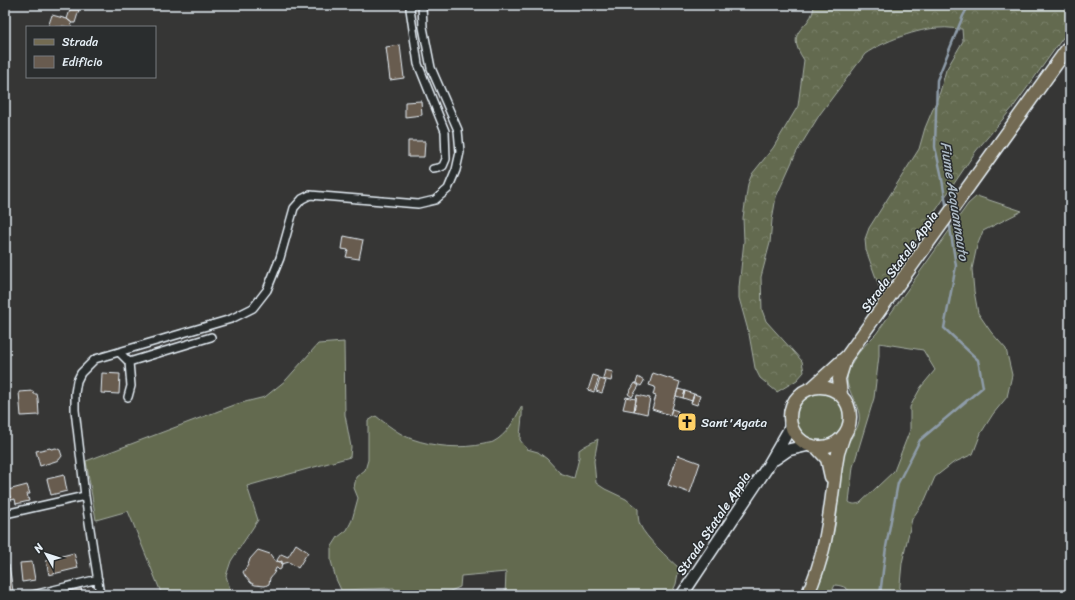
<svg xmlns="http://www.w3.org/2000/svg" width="1075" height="600" font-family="Sriracha,sans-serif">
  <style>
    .grass { fill: #636a4f; stroke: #a6aea4; fill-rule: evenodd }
    .forest { fill: url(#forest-crowns); stroke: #a6aea4 }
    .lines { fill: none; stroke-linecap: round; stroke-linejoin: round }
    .stream { stroke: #8e9ca9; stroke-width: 2.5 }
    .building { fill: #685b4f; stroke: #e8f1f8 }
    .street-casing { stroke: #e8f1f8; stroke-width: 10 }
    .secondary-casing { stroke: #e8f1f8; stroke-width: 14 }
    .primary-casing { stroke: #e8f1f8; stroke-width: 15 }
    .street { stroke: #2a2d2e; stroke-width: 7 }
    .secondary { stroke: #2a2d2e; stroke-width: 11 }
    .primary { stroke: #736b52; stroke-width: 12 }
    .labels { text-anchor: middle; stroke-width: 3; stroke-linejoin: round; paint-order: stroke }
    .street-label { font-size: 13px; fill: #e8f1f8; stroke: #2a2d2e }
    .poi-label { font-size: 13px; fill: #e8f1f8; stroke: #2a2d2e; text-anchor: start }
    .water-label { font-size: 14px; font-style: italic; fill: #acb9c4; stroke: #2a2d2e }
  </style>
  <defs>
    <pattern id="forest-crowns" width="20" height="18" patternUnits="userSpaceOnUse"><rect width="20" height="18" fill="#636a4f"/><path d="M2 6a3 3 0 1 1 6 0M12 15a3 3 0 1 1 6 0" fill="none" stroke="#798069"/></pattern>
  </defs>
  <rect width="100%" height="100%" fill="#363635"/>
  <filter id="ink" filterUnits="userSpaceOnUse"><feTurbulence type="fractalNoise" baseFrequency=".025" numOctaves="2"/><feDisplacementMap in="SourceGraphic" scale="8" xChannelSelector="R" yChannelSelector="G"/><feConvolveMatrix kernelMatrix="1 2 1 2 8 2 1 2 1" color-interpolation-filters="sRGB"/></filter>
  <g filter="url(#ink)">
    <path class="grass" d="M977 196 1022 211 983 231 977 246 972 269 974 291 978 313 991 332 1006 349 1012 375 1007 397 993 414 981 433 973 454 953 463 935 477 925 500 912 519 902 563 899 595H852C848 588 844 586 835 585L830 595H815C824 569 834 540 837 513 839 500 837 486 839 473 840 466 842 456 845 449 849 440 856 433 859 422 861 411 854 401 850 391 839 370 862 348 876 334L968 204ZM879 343 923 350 935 370 921 387 910 407V430L894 471 860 503C856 504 853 505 849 502L853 467 874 398 879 356Z
      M344 342 345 415 351 447 350 457 247 486 258 520 231 561 226 576 232 595H162L128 511 96 520 86 461 237 404 265 397 286 380 318 344Z
      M796 416a24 24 0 1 1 48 0a24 24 0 1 1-48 0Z
      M522 406C523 418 520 428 520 440L527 449 538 452 547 459 560 473 574 478 579 458V450C585 445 592 443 598 439L594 461 596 483 605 489 626 499 638 509C638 514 638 520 640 525 646 538 668 558 679 568L676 584 671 595H505L506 572 461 576 460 587 448 592 449 595H396L394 588 341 590 336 579 331 561V548L338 537 347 530 352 520 358 498 354 488 356 477 365 470 368 460V421L376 416C385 423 400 435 412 439 435 447 461 449 484 444 487 443 491 443 493 442 507 435 515 419 522 406Z"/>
    <path class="forest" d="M814 5H1070V28L1014 106 976 151 881 292 866 250 865 239 869 228 919 149 925 128 940 92 946 70 963 41 962 29C955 29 947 27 940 28 919 28 882 42 865 54L820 114 796 153 776 197 772 220 770 243 761 277 762 310 766 321 802 361 804 372 797 380 777 392 760 378 755 368 749 334 739 298V287L744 241 743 218 748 184 752 174 773 148 798 106 804 60C782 27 813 30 814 5Z"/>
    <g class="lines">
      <path class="stream" d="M947 210 941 173 935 147 937 80 963 16 969 5
        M880 595 886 547 898 483 920 440 983 387 978 360 944 328 956 266 949 221"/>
    </g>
    <path class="building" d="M70 10H79L75 23H72L67 19Z
      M52 15 67 19 72 23 71 27 62 26 61 27H48Z
      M400 45 404 78 390 80 386 47Z
      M421 101 422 115 405 117V102Z
      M408 141H425L424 157H408Z
      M344 236 363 240 359 259 346 257 348 250 342 249Z
      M605 370 613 372 611 381 603 379Z
      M102 373 120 374 119 394 101 393Z
      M653 373 680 382 670 415 652 409 656 396 653 395 655 387 649 385Z
      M593 375 599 377 594 392 588 390Z
      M638 377 644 381 641 386 636 383Z
      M600 379 606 381 602 393 596 391Z
      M635 383 639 386 632 397 628 394Z
      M678 389 685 391 683 398 676 396Z
      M33 391 34 394H37L38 399 39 415 21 416 19 392Z
      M685 391 694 394 692 401 683 398Z
      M694 394 700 396 697 405 691 403Z
      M637 395 650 398 647 414 634 411Z
      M626 397 636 399 634 411 623 409Z
      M672 409 678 411 676 417 670 415Z
      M683 416 693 419 691 427 681 424Z
      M50 448 51 449 56 448 60 450 62 456 59 460 40 466 36 451Z
      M678 455 700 463 690 493 668 485Z
      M64 475 67 491 51 495 47 479Z
      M27 485 30 494H27L29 501 16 504 15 499 11 500 8 490Z
      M296 544 308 552 298 568 289 562 282 564V561L279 562 277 560 281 554 288 557Z
      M258 550 270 554 275 561 282 562 281 569 279 570 277 568H276L274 573 270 578 269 584 265 586 255 585 251 583 245 576 243 572 248 565 250 559Z
      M74 553 78 568 49 575 46 560Z
      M32 562 35 580 22 582 20 563Z
      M9 565 13 591 5 592V566Z
      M81 588 83 595H52Z"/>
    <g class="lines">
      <g class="street-casing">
        <path id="street" d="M412 5 410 9 418 64 445 131 446 159 443 166 439 168 433 169
          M120 353 129 362 211 337
          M128 397 131 386 129 362
          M5 514 85 496
          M33 595 98 579
          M100 595 85 496 75 410V393L77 381 81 373 95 359 231 319 253 308 267 290 280 258 294 208 302 199 310 195 418 204 435 200 448 189 456 170 460 152 458 130 431 68 423 27 422 5"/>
      </g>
      <g class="secondary-casing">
        <path id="secondary" d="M775 459 788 450 809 445
          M682 595 768 466 790 428V423"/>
      </g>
      <g class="primary-casing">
        <path id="primary" d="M790 417a30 30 0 1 1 60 0a30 30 0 1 1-60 0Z
          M813 387 847 356 1070 45
          M841 394 839 379 845 360
          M816 447 827 459 831 477
          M807 595C827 555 830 509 836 465L838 453 844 435"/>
      </g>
      <use href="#street" class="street"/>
      <use href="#secondary" class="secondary"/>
      <use href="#primary" class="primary"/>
    </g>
  </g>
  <defs>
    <g id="church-square" transform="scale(1)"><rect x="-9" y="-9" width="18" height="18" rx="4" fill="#ffd166" stroke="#2a2d2e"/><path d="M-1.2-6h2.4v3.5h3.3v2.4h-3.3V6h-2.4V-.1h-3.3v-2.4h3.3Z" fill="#111"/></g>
  </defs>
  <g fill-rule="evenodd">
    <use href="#church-square" x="687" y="422"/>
  </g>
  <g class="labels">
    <g class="street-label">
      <text transform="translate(899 261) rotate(-54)" y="5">Strada Statale Appia</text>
      <text transform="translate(713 523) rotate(-56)" y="5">Strada Statale Appia</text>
    </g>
    <g class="poi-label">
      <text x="701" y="427">Sant'Agata</text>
    </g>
    <g class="water-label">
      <text transform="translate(955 201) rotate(81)" y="5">Fiume Acquannauto</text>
    </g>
  </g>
  <rect width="1075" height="600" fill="none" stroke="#2a2d2e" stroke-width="20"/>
  <rect x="10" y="10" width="1055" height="580" fill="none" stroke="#e8f1f8" stroke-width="1.5" filter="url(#ink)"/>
  <rect x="26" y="26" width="130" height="52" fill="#2a2d2e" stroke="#767b7f"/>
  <rect x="34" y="39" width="20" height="6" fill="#736b52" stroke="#767b7f"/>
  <text x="62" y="46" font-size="12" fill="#e8f1f8">Strada</text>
  <rect x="34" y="56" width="20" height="12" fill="#685b4f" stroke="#767b7f"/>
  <text x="62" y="66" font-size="12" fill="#e8f1f8">Edificio</text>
  <g transform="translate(46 554) rotate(309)" stroke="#2a2d2e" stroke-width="3" paint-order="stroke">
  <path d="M0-3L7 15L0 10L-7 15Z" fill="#e8f1f8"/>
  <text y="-6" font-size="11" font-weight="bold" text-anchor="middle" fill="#e8f1f8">N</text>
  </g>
</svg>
